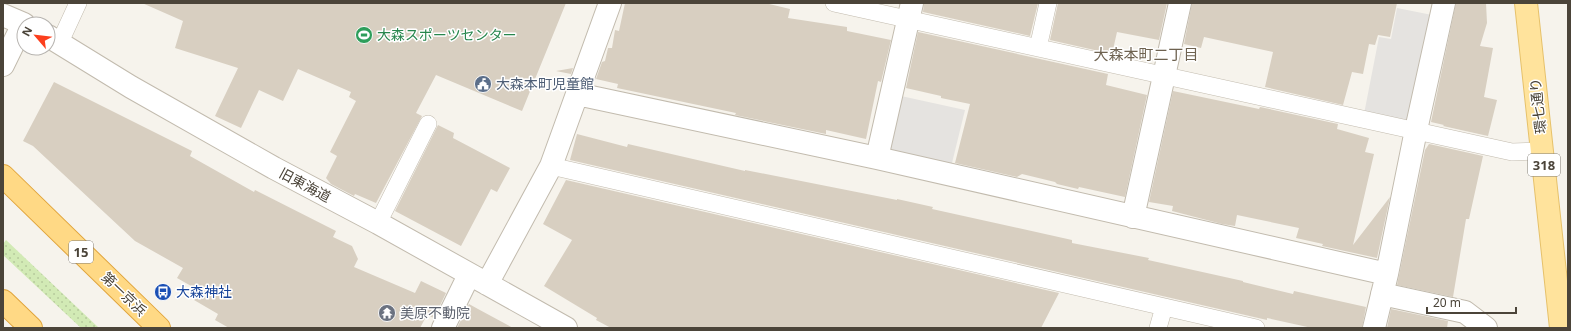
<svg xmlns="http://www.w3.org/2000/svg" width="1571" height="331" font-family="'Noto Sans','Noto Sans JP',sans-serif">
  <style>
    .grass { fill: url(#grass-dots) }
    .parking { fill: #e5e3e0 }
    .building { fill: #d8cfc1 }
    .lines { fill: none; stroke-linecap: round; stroke-linejoin: round }
    .service-casing { stroke: #c2bbae; stroke-width: 18 }
    .minor-casing { stroke: #c2bbae; stroke-width: 24 }
    .primary-casing { stroke: #e6c16a; stroke-width: 24 }
    .trunk-casing { stroke: #e0a43c; stroke-width: 24 }
    .service { stroke: #fff; stroke-width: 17 }
    .minor { stroke: #fff; stroke-width: 22 }
    .primary { stroke: #ffe39c; stroke-width: 22 }
    .trunk { stroke: #ffd985; stroke-width: 22 }
    .labels { text-anchor: middle; stroke-width: 3; stroke-linejoin: round; paint-order: stroke }
    .shield { fill: #fff; stroke: #817c74; stroke-width: 1 }
    .shield-label { font-size: 13px; font-weight: bold; fill: #4b4439 }
    .leisure-label { font-size: 14px; fill: #27864d; stroke: #fff; text-anchor: start }
    .service-label { font-size: 14px; fill: #4e5e75; stroke: #fff; text-anchor: start }
    .street-label { font-size: 14px; fill: #4b4439; stroke: #fff }
    .transit-label { font-size: 14px; fill: #164399; stroke: #fff; text-anchor: start }
    .worship-label { font-size: 14px; fill: #5b616d; stroke: #fff; text-anchor: start }
    .neighbourhood-label { font-size: 15px; fill: #6e6250; stroke: #fff }
  </style>
  <defs>
    <pattern id="grass-dots" width="8" height="8" patternUnits="userSpaceOnUse"><rect width="8" height="8" fill="#d2eab5"/><path d="M2 2h.1M6 6h.1" fill="none" stroke="#b6ca9c" stroke-width="1.8" stroke-linecap="round"/></pattern>
  </defs>
  <rect width="100%" height="100%" fill="#f6f3ec"/>
  <path class="grass" d="M6 240 99 328H81L3 255V244Z"/>
  <path class="parking" d="M1397 8 1432 15 1412 116 1405 122 1364 114 1379 37 1391 39Z
    M901 96 965 110 951 167 894 155 890 147Z"/>
  <path class="building" d="M142 3H566L522 111 436 75 416 113 422 116 376 203 355 194 354 196 331 184 326 178 337 156 330 152 356 101 349 97 351 92 298 69 283 101 259 90 241 128 215 116 238 68 175 48 183 21Z
    M625 3H765L790 9 788 18 847 27V31L891 40 881 82 878 81 866 139 826 130V134L735 115 736 113 617 88 618 84 596 79 602 62 605 61 608 48H612L615 30 619 31Z
    M924 3H1038L1030 36 923 12Z
    M1058 3H1167L1159 40 1117 32 1112 54 1050 40Z
    M1192 3H1397L1390 37 1378 35 1375 45 1369 44 1363 74 1352 72 1343 105 1265 87 1273 52 1204 37 1201 48 1184 44Z
    M1456 3H1486L1487 23 1480 46 1493 48 1484 97 1497 100 1488 136 1443 126 1444 125 1431 122Z
    M918 32 1108 74 1106 85 1147 95 1125 197 1079 187 1078 189 1057 184 1055 182 1022 174 1017 177 955 163 970 104 941 98V96L906 88Z
    M573 68 571 74 556 71Z
    M54 82 192 151 190 156 254 192 255 190 336 231 333 237 352 246 358 259 354 267 415 293 421 281 446 293 434 318 427 315 420 328H229L215 320 218 314 194 300 200 291 177 278 183 268 135 241 33 146 23 141Z
    M1173 91 1259 109 1260 107 1338 124 1337 129 1369 138 1365 152 1374 154 1353 245 1390 197 1377 258 1322 246 1323 244 1296 238 1299 228 1237 215 1235 226 1222 224 1172 211 1173 206 1149 202Z
    M438 125 454 133 453 138 510 168 497 192 491 189 461 246 395 211Z
    M577 134 627 147 628 144 745 171V170L897 200V199L933 207 932 209 1072 240V243L1149 258 1148 260 1243 281V282L1293 294 1294 291 1366 307 1362 328H1312L1267 318V320L570 160Z
    M1429 144 1483 156 1469 219H1466L1453 297 1397 285 1425 150Z
    M566 180 1059 293 1041 328H611L596 320 597 318 544 286 572 240 543 224Z
    M469 304 478 309 513 328H457Z
    M1391 309 1448 321 1447 328H1387Z"/>
  <g class="lines">
    <g class="service-casing">
      <path id="service" d="M834 3 1512 152 1542 151
        M60 42 78 3
        M1038 48 1048 3
        M551 166 1256 328
        M378 223 428 124
        M1158 328 1164 307"/>
    </g>
    <g class="minor-casing">
      <path id="minor" d="M3 15 24 24
        M48 36 131 87 274 168 378 223 566 328
        M3 65 23 24
        M577 94 877 158 1387 274
        M877 158 912 3
        M1133 217 1180 3
        M487 284 551 166 610 3
        M1382 294 1465 312 1486 328
        M443 328 469 275
        M1374 328 1387 274 1416 130 1444 3"/>
    </g>
    <g class="primary-casing">
      <path id="primary" d="M1526 3 1561 328"/>
    </g>
    <g class="trunk-casing">
      <path id="trunk" d="M3 176 159 328
        M3 301 31 328"/>
    </g>
    <use href="#service" class="service"/>
    <use href="#minor" class="minor"/>
    <use href="#primary" class="primary"/>
    <use href="#trunk" class="trunk"/>
  </g>
  <defs>
    <g id="stadium-disc" transform="scale(0.9)"><circle r="9.5" fill="#2e9e5b" stroke="#fff"/><path d="M0-5a6.5 5 0 1 0 0 10a6.5 5 0 1 0 0-10ZM-3.5-1.8h7v3.6h-7Z" fill="#fff"/></g>
    <g id="civic-disc" transform="scale(0.9)"><circle r="9.5" fill="#5c6f8a" stroke="#fff"/><path d="M-.6-6.5H3V-4.5H.6V-3L4-1V1h2V6H-6V1h2V-1L-.6-3ZM-1.2 2.5V6h2.4V2.5Z" fill="#fff"/></g>
    <g id="bus-disc" transform="scale(0.9)"><circle r="9.5" fill="#1a4fb4" stroke="#fff"/><path d="M-5-6H5V4H4V6H2V4H-2V6H-4V4H-5ZM-3.5-4V0h7V-4ZM-3.5 1.2v1.5H-2V1.2ZM2 1.2v1.5H3.5V1.2Z" fill="#fff"/></g>
    <g id="temple-disc" transform="scale(0.9)"><circle r="9.5" fill="#6b7280" stroke="#fff"/><path d="M0-6L5-2H3V0L6.5 2.5H4V6H1.5V3h-3V6H-4V2.5H-6.5L-3 0V-2H-5Z" fill="#fff"/></g>
  </defs>
  <g fill-rule="evenodd">
    <use href="#stadium-disc" x="364" y="35"/>
    <use href="#civic-disc" x="483" y="84"/>
    <use href="#bus-disc" x="163" y="292"/>
    <use href="#temple-disc" x="387" y="313"/>
  </g>
  <g class="labels">
    <g class="shield">
      <rect x="1528" y="154" width="32" height="22" rx="3"/>
      <rect x="69" y="241" width="24" height="22" rx="3"/>
    </g>
    <g class="shield-label">
      <text x="1544" y="170">318</text>
      <text x="81" y="257">15</text>
    </g>
    <g class="leisure-label">
      <text x="377" y="40">大森スポーツセンター</text>
    </g>
    <g class="service-label">
      <text x="496" y="89">大森本町児童館</text>
    </g>
    <g class="street-label">
      <text transform="translate(1538 106) rotate(-96)" y="5">環七通り</text>
      <text transform="translate(305 185) rotate(28)" y="5">旧東海道</text>
      <text transform="translate(124 294) rotate(44)" y="5">第一京浜</text>
    </g>
    <g class="transit-label">
      <text x="176" y="297">大森神社</text>
    </g>
    <g class="worship-label">
      <text x="400" y="318">美原不動院</text>
    </g>
    <g class="neighbourhood-label">
      <text x="1146" y="60">大森本町二丁目</text>
    </g>
  </g>
  <rect width="1571" height="331" fill="none" stroke="#4b4439" stroke-width="8"/>
  <g transform="translate(36 36) rotate(298)"><circle r="19" fill="#ffffff" stroke="#b7b4b0"/>
  <path d="M0-3L7 15L0 10L-7 15Z" fill="#fc3f1d"/>
  <text y="-6" font-size="11" font-weight="bold" text-anchor="middle" fill="#4b4439">N</text>
  </g>
  <path d="M1427 307v6h89v-6" fill="none" stroke="#4b4439" stroke-width="2"/>
  <text x="1433" y="307" font-size="12" fill="#4b4439" stroke="#ffffff" stroke-width="3" paint-order="stroke">20 m</text>
</svg>
